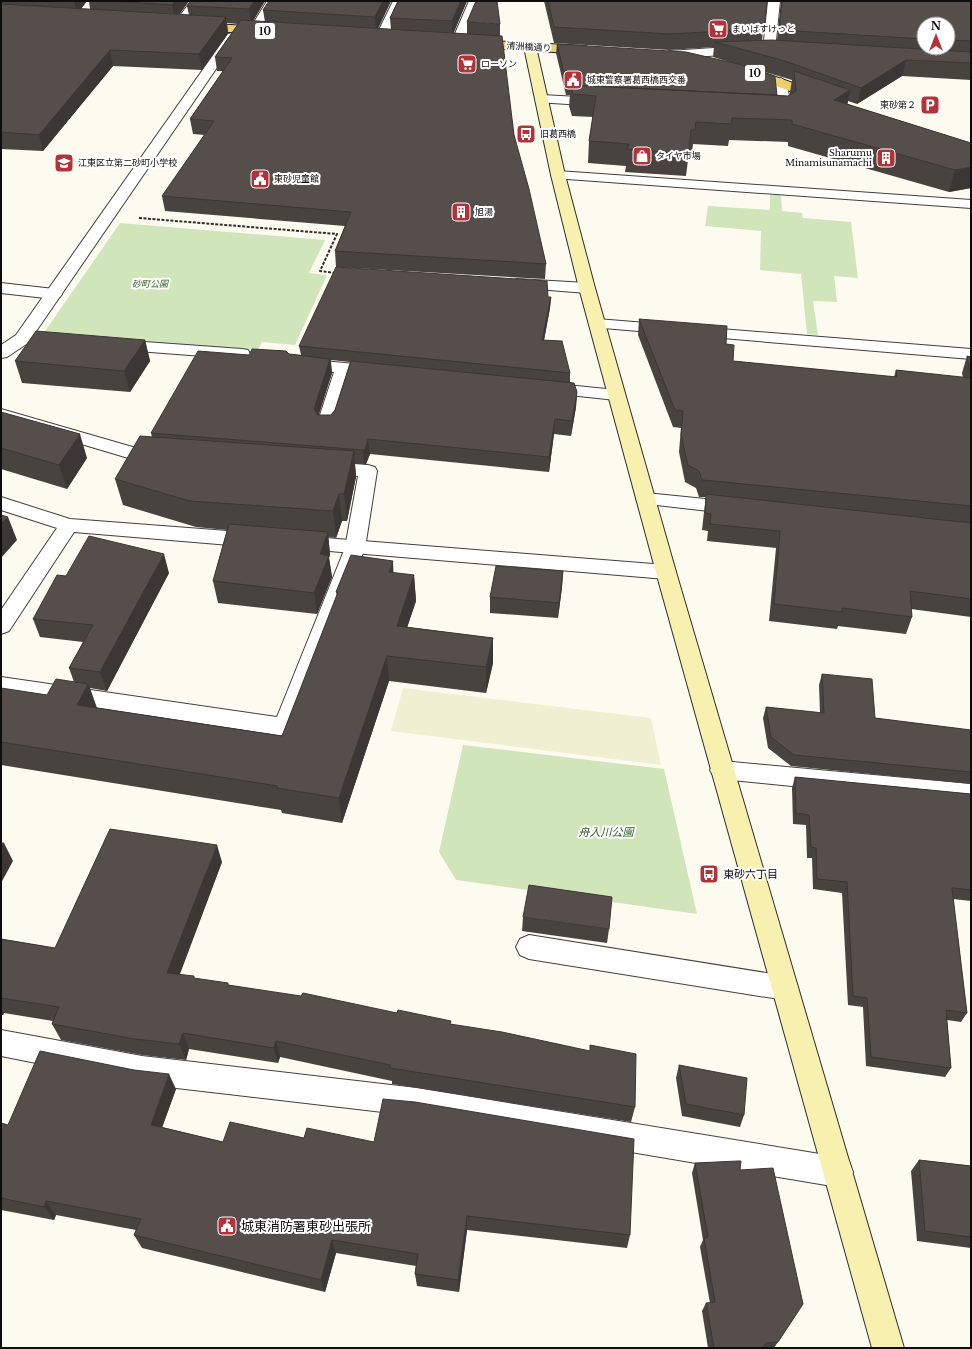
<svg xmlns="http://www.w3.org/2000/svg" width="972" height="1349" font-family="'Libre Baskerville','Noto Sans JP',serif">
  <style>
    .farmland { fill: #f1efd1 }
    .green { fill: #d1e5bb }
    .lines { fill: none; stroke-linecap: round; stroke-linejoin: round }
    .lane-casing { stroke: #404040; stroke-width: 2 }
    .street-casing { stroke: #404040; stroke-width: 2 }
    .secondary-casing { stroke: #2f2f2f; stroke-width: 2 }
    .primary-casing { stroke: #1e1e1e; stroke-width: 2 }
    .path { stroke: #2f2f2f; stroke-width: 2; stroke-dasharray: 3 1.5; stroke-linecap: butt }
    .lane { fill: #fff; fill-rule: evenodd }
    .street { fill: #fff; fill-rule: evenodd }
    .secondary { fill: #f8f0af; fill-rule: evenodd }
    .primary { fill: #ecce70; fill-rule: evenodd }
    .wall { fill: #494340; fill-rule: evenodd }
    .shaded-wall { fill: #3c3734 }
    .building { fill: #554e4a; stroke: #3c3734 }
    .labels { text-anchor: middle; stroke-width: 4; stroke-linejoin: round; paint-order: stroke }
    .far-poi-label { font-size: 9px; fill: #0d0d0d; stroke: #fff; text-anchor: start }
    .far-street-label { font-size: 9px; fill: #0d0d0d; stroke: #fff }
    .far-park-label { font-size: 9px; font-style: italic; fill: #305f23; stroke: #fff }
    .shield { fill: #fff; stroke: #565656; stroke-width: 1 }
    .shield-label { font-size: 10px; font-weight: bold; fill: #0d0d0d }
    .park-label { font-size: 11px; font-style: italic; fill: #305f23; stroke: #fff }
    .poi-label { font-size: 11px; fill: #0d0d0d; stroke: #fff; text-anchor: start }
    .near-poi-label { font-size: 13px; fill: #0d0d0d; stroke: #fff; text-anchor: start }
  </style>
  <rect width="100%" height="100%" fill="#fdfbef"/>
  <path class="farmland" d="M403 688 651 718 661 765 391 731Z"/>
  <path class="green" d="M770 195H781L782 211 802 213 803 218 851 222 858 278 834 276 837 302 813 301 818 335 807 334 801 274 760 270 761 231 705 226 708 206 770 210Z
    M120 223 325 240 309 273 327 275 295 345 262 342 258 350 43 334Z
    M463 745 664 769 697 914 456 880 439 852Z"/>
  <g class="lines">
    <g class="lane-casing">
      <path id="lane" d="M191 1H203L182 28H174L172 26Z
        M469 1H481L463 43 457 47 453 46 451 43Z
        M781 78 787 82 791 112 784 116 766 115 764 112 766 109 777 108 775 82Z
        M541 95 599 98 605 102 599 106 536 102 535 99Z
        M517 279 587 283 593 285 595 288 593 291 587 293 511 287 509 284 511 281Z
        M1 283 54 289 60 291 62 294 60 297 54 299 1 293Z
        M117 340 242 349 248 350 250 354 248 358 242 359 111 349 109 345 111 341Z
        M302 359 377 366 383 367 386 371 383 375 377 376 351 374 335 424 332 428 326 429 320 428 317 424 334 372 296 368 293 364 296 360Z
        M547 383 616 390 622 391 625 395 622 399 616 400 541 392 538 388 541 384Z
        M1 409 136 448 167 452 169 456 167 460 160 462 135 460 1 420Z
        M326 462 368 465 375 467 377 471 365 548 292 733 284 736 1 693V677L277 717 345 548 358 476 319 472 317 468 319 464Z
        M722 761 971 784V804L722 779 714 777 710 770 714 763Z
        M529 935 785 976 795 979 798 988 795 997 785 1000 529 959 520 955 516 947 520 939Z
        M1 1030 142 1056 417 1088 838 1157 849 1161 853 1172 849 1183 838 1187 417 1116 142 1084 1 1056Z"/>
    </g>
    <g class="street-casing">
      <path id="street" d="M267 1H279L259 32H251L249 30Z
        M393 1H405L385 41H377L375 38Z
        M768 1H780L775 50 769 54 763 50Z
        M232 33 238 37 28 343 7 357 1 358V345L16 335 228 34Z
        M743 46 749 50 747 53 669 59 663 55 669 51Z
        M558 171 971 200V208L553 178 551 175 553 172Z
        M597 319 971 349V359L591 327 589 324 591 321Z
        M646 493 735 502 742 504 745 508 742 512 735 514 639 503 636 499 639 495Z
        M1 497 70 519 254 533 261 535 264 540 261 545 254 547 74 532 9 631 1 634V610L57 528 1 510Z
        M300 536 666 565 673 567 676 572 673 577 666 579 293 548 290 543 293 538Z"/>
    </g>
    <g class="secondary-casing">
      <path id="secondary" d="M530 43 536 47 565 175 595 288 676 572 904 1348H872L656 572 579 288 551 175 524 47Z"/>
    </g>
    <g class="primary-casing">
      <path id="primary" d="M197 23 265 27 271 31 265 35 193 29 191 27 193 25Z
        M473 40 586 46 592 50 586 54 469 47 467 44Z
        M748 67 824 94 825 97 824 100H814L744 74 742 71Z"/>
    </g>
    <path class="path" d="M139 218 337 234 320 271 335 273"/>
    <use href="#lane" class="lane"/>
    <use href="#street" class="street"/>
    <use href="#secondary" class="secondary"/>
    <use href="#primary" class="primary"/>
  </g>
  <path class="wall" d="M1 1H87L81 9H90L89 1H189L179 15H189L187 6 191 1H265L253 21 265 22 263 10 269 1H391L378 29 391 30 390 18 398 1H467L453 33 467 34V22L500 24V36L514 135 546 264 545 279 336 267 335 251 345 226 165 211 162 196 205 135 193 134 190 119 223 71H217L215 57 238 24 227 23 228 33 202 70 113 66 43 151 1 149Z
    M544 1H767L762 40H777L781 1H971V80L902 76 857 104 848 101 847 104 971 143V188L949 192 788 146V142L729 140 728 146 693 144 692 152H689L686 176 625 172 626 166 588 163 589 141 593 117 572 116 569 106 570 95H566L556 53 557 44 736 64 713 57 714 47 669 50 554 43ZM924 24H948V48H924ZM747 67 782 77 792 80 790 92V95L788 96 777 95Z
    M548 297H551L550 308 544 340 570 373V382L577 392 576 407 571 436 554 434 549 472 370 454 366 464H355L356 477 347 521H342L336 538 328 537 330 554 329 558 332 577 317 614 218 603 213 581 227 530 196 527 123 505 115 479 152 437 151 433 249 355 289 354 301 355 299 346ZM331 360 350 362 335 410 331 415H318L332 373Z
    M639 319 726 344 733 361 894 377 896 370 963 378 962 373 967 356 971 357V617L911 609 912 617 906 634 838 626 837 629 769 621 776 548 707 541 708 531 702 530 704 512 706 497H699L696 488 685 482 679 452 681 428 673 427 638 335Z
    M145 340 150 361 130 392 22 383 15 361Z
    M1 412 87 458 67 489 1 469Z
    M563 571 562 587 558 618 490 613V597Z
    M169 573 107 691 90 688 97 708 282 736 337 596 336 592 393 573 414 575 416 601 407 627 493 638V663L486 693 389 681 342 823 282 813 281 810 1 765V688L47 695 74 682 69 668 83 642 40 637 33 619 66 576Z
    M822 674 875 718 971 730V784L791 766 768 748 763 718 766 707 820 713 819 685Z
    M795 777 971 794V901L953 899 967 1013 961 1022 947 1020 951 1068 945 1077 866 1066 863 1007 848 1005 842 893 813 889 812 858H807L806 825 793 824 792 788Z
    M222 862 179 975 195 979 229 985 397 1013 451 1024 635 1107 631 1122 392 1084V1081L280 1057 278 1063 189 1049 186 1060 142 1055 61 1040 52 1024 53 1021 4 1013 3 1015H1V939L55 948Z
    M523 917 609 929 607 943 522 931Z
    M679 1065 744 1115 740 1127 682 1116 676 1078Z
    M176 1089 162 1127 223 1142 630 1235 627 1248 467 1230 459 1292 417 1286 415 1274 416 1266 336 1253 325 1292 142 1248 134 1235 136 1230 56 1215 54 1220 1 1210V1123L8 1125Z
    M919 1160 971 1166V1248L917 1241 911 1171Z
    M695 1163 740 1170 803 1304 774 1348H708L702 1311 706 1303H710L700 1247 703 1240 692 1173Z"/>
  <path class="shaded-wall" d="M74 1H87L77 14Z
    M175 1H189L175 20 172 5Z
    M254 1H265L251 24 249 9Z
    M383 1H391L376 32 375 17Z
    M461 1H467L452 37V21Z
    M226 17 228 33 202 70 199 54Z
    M110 50 113 66 43 151 39 135Z
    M906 60 902 76 857 104 861 88Z
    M850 90 846 112 834 100Z
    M971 167V188L949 192 955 170Z
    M551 297 550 308 542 351V340Z
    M145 340 150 361 130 392 124 371Z
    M330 359 332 373 316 424 314 409Z
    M577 392 576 407 571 436 572 421Z
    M555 419 554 434 549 472V457Z
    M80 434 87 458 67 489 59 465Z
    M368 439 370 454 366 464 364 465 363 450Z
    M354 451 356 477 347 521 344 494Z
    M339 494 342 521 336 538 333 511Z
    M8 517 17 540 1 558V524Z
    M328 532 330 554 329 558 332 577 317 614 314 593 320 554Z
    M164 554 169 573 107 691 100 672Z
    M393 561 394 586 389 572Z
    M563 571 562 587 558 618 559 603Z
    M414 575 416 601 399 652 397 626Z
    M493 638V663L486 693V667Z
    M387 656 389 681 342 823 339 798Z
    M88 684 97 709 77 705Z
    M4 843 13 861 1 883V848Z
    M217 845 222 862 174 990 167 973Z
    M1 1008 4 1013 3 1015 1 1012Z
    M183 1033 189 1049 186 1060 179 1044Z
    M276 1041 280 1057 278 1063 274 1048Z
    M169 1074 176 1089 158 1139 151 1125Z
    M46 1201 56 1215 54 1220 44 1207Z
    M467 1216V1230L459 1292 458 1280Z
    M332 1240 336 1253 325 1292 321 1280Z"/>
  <path class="building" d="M109 1H175L172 5Z
    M191 1H254L249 9 187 6Z
    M269 1H383L375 17 263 10Z
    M398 1H461L452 21 390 18Z
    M476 1H497L500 24 467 22Z
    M548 1H767L764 29 670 34 554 27Z
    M782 1H971V41L948 40V24H924V39L779 30Z
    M1 4 226 17 199 54 110 50 39 135 1 132Z
    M241 20 502 36 514 135 529 189 546 264 335 251 351 212 162 196 214 121 190 119 232 58 215 57Z
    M772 40 971 52V63L906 60 861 88 785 61 715 42Z
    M557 44 686 52 742 65 775 77 777 95 570 85 571 86H567Z
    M794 71 850 90 834 100 971 143V167L955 170 792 124V120L732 118 731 124 696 122 695 130H691L689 154 627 149 629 144 589 141 596 96 573 94 570 85 788 96 796 91Z
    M336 267 547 281 548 297H551L542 340 562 341 570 373 299 346Z
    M639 319 727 326 726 344 734 345 733 361 897 377 896 370 971 378V506L702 480 699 471 688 465 681 435 683 411 675 410Z
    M36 331 145 340 124 371 15 361Z
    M252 349 286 351 289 354 330 359 314 409 318 415H331L335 410 351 361 574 383 577 392 572 421 555 419 549 457 368 439 365 450H363L151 433 198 351 249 355Z
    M967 356 971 357V376Z
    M1 412 80 434 59 465 1 448Z
    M140 436 354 451 344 494H339L333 511 190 501 115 479Z
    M706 494 971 523V599L910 591 912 617 842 608 843 612 774 604 780 531 710 524 711 514 705 513Z
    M1 515 8 517 1 524Z
    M229 524 328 532 320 554 329 556 314 593 213 581Z
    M89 536 164 554 100 672 69 668 93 625 33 619 57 575 66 576Z
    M351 555 393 561 389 572 414 575 397 626 493 638 486 667 387 656 339 798 277 788V786L1 742V688L47 695 56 679 88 684 77 705 282 736 338 592H336Z
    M496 566 563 571 559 603 490 597Z
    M822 674 872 679 875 718 971 730V772L794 755 771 737 766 707 824 713Z
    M795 777 971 794V890L952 888 967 1013 946 1010 951 1068 871 1057 867 998 853 996 847 882 817 879 816 848 811 847 809 815 796 813Z
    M110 829 217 845 167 973 194 976V978L228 983V985L301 996 303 993 397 1013 398 1010 451 1021 450 1024 502 1032 590 1051V1045L636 1054 635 1107 390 1068V1065L276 1041 274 1048 183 1033 179 1044 135 1039 52 1024 59 1007 1 998V939L55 948Z
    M1 843H4L1 848Z
    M529 885 612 897 609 929 523 917Z
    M40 1051 134 1070 169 1074 151 1125 223 1142 230 1122 304 1138 307 1128 374 1142 383 1099 415 1102 634 1139 630 1235 467 1216 458 1280 415 1274 418 1254 332 1240 321 1280 134 1235 141 1219 46 1201 44 1207 1 1198V1123L8 1125Z
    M679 1065 747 1078 744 1115 686 1104Z
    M919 1160 971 1166V1237L925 1231Z
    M738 1161H741L740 1170 773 1168 803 1304 778 1342 766 1343 762 1348H714L706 1303 715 1302 704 1238 708 1237 695 1163Z"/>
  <defs>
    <g id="supermarket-square" transform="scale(1)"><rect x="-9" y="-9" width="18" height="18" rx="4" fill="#b13238" stroke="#fff"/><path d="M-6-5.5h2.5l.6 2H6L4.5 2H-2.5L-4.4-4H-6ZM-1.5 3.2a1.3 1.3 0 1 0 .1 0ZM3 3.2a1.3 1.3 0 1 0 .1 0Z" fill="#fff"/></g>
    <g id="civic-square" transform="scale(1)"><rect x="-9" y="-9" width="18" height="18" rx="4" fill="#b13238" stroke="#fff"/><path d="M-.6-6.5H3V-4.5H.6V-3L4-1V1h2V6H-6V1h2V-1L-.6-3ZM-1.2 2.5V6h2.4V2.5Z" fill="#fff"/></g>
    <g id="parking-square" transform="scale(1)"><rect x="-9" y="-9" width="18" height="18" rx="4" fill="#b13238" stroke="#fff"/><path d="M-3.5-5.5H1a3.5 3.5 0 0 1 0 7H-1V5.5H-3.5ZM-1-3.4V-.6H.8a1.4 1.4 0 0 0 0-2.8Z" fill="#fff"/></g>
    <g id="bus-square" transform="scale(1)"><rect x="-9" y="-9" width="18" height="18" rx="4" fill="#b13238" stroke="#fff"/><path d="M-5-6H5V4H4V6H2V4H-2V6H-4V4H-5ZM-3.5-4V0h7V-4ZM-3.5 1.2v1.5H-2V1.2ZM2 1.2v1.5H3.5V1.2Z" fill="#fff"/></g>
    <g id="shop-square" transform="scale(1)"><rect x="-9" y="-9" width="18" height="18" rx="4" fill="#b13238" stroke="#fff"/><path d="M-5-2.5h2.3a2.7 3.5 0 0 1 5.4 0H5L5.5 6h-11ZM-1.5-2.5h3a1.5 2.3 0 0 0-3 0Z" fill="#fff"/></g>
    <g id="building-square" transform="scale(1)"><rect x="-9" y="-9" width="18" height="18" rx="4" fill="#b13238" stroke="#fff"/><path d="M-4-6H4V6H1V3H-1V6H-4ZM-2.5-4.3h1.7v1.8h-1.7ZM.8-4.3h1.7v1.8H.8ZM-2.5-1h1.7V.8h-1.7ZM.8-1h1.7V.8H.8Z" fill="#fff"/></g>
    <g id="school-square" transform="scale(1)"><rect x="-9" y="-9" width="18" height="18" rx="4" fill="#b13238" stroke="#fff"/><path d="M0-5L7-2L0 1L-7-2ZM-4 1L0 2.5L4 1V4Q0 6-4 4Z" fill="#fff"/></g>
  </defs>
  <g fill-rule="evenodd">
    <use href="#supermarket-square" x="718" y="29"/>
    <use href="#supermarket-square" x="467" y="64"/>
    <use href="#civic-square" x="573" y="80"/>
    <use href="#parking-square" x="930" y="105"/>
    <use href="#bus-square" x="526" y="134"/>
    <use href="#shop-square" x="642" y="156"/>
    <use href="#building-square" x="886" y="158"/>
    <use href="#school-square" x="64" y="163"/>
    <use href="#civic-square" x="260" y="179"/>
    <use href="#building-square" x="461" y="212"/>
    <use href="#bus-square" x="709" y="874"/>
    <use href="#civic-square" x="227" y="1226"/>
  </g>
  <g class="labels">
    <g class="far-poi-label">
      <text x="732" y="32">まいばすけっと</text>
      <text x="481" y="67">ローソン</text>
      <text x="587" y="83">城東警察署葛西橋西交番</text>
      <text x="916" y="108" text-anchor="end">東砂第２</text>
      <text x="540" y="137">旧葛西橋</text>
      <text x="872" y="156" text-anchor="end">Sharumu<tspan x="872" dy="10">Minamisunamachi</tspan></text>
      <text x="656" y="159">タイヤ市場</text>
      <text x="78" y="166">江東区立第二砂町小学校</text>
      <text x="274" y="182">東砂児童館</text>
      <text x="475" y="215">旭湯</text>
    </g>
    <g class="far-street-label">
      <text transform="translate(529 47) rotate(3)" y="3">清洲橋通り</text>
    </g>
    <g class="far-park-label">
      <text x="150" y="287">砂町公園</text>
    </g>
    <g class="shield">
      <rect x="255" y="23" width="20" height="16" rx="3"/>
      <rect x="745" y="65" width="20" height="16" rx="3"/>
    </g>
    <g class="shield-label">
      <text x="265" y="35">10</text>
      <text x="755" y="77">10</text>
    </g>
    <g class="park-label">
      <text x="606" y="836">舟入川公園</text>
    </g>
    <g class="poi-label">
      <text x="723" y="878">東砂六丁目</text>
    </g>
    <g class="near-poi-label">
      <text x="241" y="1231">城東消防署東砂出張所</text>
    </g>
  </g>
  <rect width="972" height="1349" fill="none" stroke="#0d0d0d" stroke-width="4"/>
  <g transform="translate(936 36)"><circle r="19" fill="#ffffff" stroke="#9e9e9e"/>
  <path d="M0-3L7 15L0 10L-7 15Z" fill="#b13238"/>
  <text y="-6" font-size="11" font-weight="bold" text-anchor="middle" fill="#0d0d0d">N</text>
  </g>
</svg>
